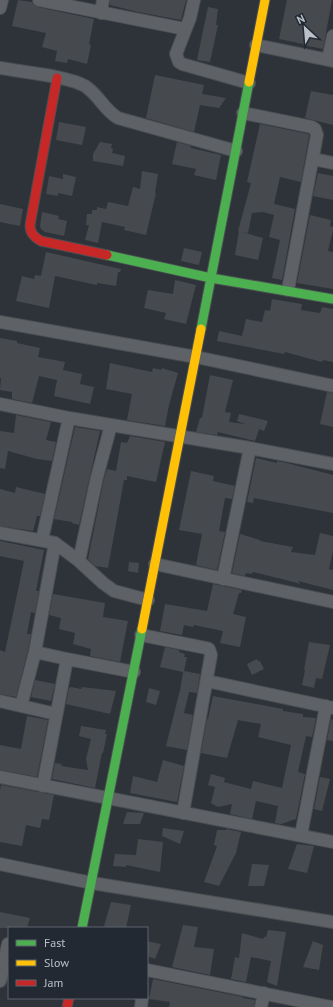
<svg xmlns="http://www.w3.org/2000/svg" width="333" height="1007" font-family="'PT Sans',sans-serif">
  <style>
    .building { fill: #464a4f }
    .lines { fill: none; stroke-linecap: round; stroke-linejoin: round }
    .street-casing { stroke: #4a4e52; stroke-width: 14 }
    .fast-casing { stroke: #4a4e52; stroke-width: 11 }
    .slow-casing { stroke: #4a4e52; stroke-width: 11 }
    .jam-casing { stroke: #4a4e52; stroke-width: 11 }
    .street { stroke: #5e6266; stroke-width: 12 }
    .fast { stroke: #4caf50; stroke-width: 9 }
    .slow { stroke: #ffc107; stroke-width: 9 }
    .jam { stroke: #c62828; stroke-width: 9 }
  </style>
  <rect width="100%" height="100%" fill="#2e3339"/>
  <path class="building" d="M18 0 32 2 34 5 38 7 94 19 89 44 91 45 87 64 68 59 67 63 55 61 57 51 42 47 46 33 12 26Z
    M110 0H186L181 20 138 12 110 5Z
    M287 0H332L323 49 303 45V44L279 39Z
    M208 7 218 9 216 25H218L210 62 197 60Z
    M155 75 204 85 202 94 226 98 219 108 200 105 194 132 146 118Z
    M311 91 333 95V125L305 118Z
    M59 122 86 127 82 145 56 140Z
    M260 124 309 134V136L301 182 280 177 274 204 295 209 282 280 272 278 280 240 269 237 274 215 263 212 252 213 248 233 238 231 251 183 247 182Z
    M100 142 112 144 111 148 113 149 112 153 125 156 123 166 93 161V154Z
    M177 142 191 146V148L221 155 216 180 194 175 196 169 172 164Z
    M142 171 158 174 155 193H156L146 235 124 230 125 227 102 222 98 243 85 240 89 225H86L87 214H92V210H97V207L106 209 108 202 128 206 133 187 140 189Z
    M318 173 333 176V200L313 196Z
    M63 174 76 177 72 196 58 193V196L46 194 49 176 63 179Z
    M0 204 23 209 20 226 0 222Z
    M42 212 59 216 58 219 67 221 64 236 45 232 41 229 40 226Z
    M310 215 331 220 330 226 333 227V230L328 251 333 252V289L297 283Z
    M239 231 263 238 258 260 235 255Z
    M184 248 202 252 199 265 181 261Z
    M46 252 121 269 120 272H118L116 286 97 283V285L55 276 49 308 16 301 22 276 34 279 35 275 41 276Z
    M175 280 196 285 186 324 164 319 166 313 144 308 148 290 173 294Z
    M272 299 302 304 301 310 320 313 322 307 333 309V362L323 360 322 362 285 352 284 354 217 341 219 331 242 336 246 319 262 322 265 310 270 311Z
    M0 338 17 341V343L40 348 38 357 65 362 63 370 82 374 80 384 94 387 90 404 54 396 57 380 39 376 32 403 12 399V392L0 390 1 378H0Z
    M110 363 152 372 153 368 161 370 162 368 178 373 169 405 165 426 127 420 132 394 106 389Z
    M210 375 233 380 225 412 231 413 229 422 245 424 237 421 239 414 268 421 264 431 259 429 255 441 218 432 217 435 196 432 200 418H202Z
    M327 392 333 393V427L320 424Z
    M16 415 51 422 46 440 56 442 52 461 37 459 8 451 5 469 0 468V431L14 433Z
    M75 427 100 431 79 525 72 523V522L54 519Z
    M130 436 165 442 156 482 127 476V480H124L108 568 95 566 88 559 104 479 107 469 116 471 121 442 127 443Z
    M256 458 277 463V461L287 463 333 475V513L254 498 253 503 247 502Z
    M191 471 214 476 213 481 235 486 232 499 225 498 219 531 225 532 217 570 196 565 202 534 179 530Z
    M16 487 45 494 40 516H37L33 531 0 526V489L15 493Z
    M320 533 333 536V551L329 569 333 570V590L298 581 300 584 294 582 253 572 252 574 246 573 245 576 232 573 240 534 260 540V541L293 547 291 552 315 555Z
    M0 541 44 550 36 591H39L35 613 31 612 27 634H31L28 650 16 697 0 694V650L5 652 24 561 0 556Z
    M129 562 139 563 138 573 128 571Z
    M213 584 242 590 241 593H239L233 614 246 617 240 647 220 643 223 631 194 625 193 627 184 625 182 635 160 631 165 604 207 611Z
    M53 594 105 603 103 617 128 621 120 662 90 656 91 649 73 644 75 633 59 629 61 618 49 615Z
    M309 642 330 645 322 679 316 678 314 688 302 685 305 670H304Z
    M165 647 179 650V652L185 654 184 657H187L184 671 200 674 197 693 189 692 184 713 193 715 187 750 166 746 180 690 183 672 160 667Z
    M257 659 258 661H260L264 669 252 675 247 664Z
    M35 680 55 684 51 701 31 697Z
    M71 687 81 689 82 687 116 691 110 714 66 704 69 688Z
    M149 688 160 691 156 705 146 702Z
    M213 696 283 709V711L303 714V717L316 718 312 737 306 736 298 772 305 774 296 819 281 824 275 823 278 806 256 801 252 819 230 814 232 804 218 807 211 803 215 787 208 785 211 774 225 778 224 782 251 789 253 781 282 788 291 745 258 737 261 724 238 720 227 758 201 753 207 719H208Z
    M27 716 48 720 37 777 0 770V745L21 749Z
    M331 719 333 720V741L327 740Z
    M81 726 106 730 105 734H107L103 753H102L95 788 52 779 55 763 62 764 61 766 88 770 86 759 91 739 79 736Z
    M163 760 184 766 177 802 130 793 133 776 157 782Z
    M320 777 330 779 322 811 314 809Z
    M1 785 54 795 49 820 42 819 40 828 26 825 22 846 0 842V790Z
    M127 812 144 813 140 824H123Z
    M163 828 184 831 180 844 162 836Z
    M226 829 241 832 236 853 219 886 204 882 217 846 214 845 217 830H226Z
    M138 839 163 842 160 872 126 865V867L113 866 115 854 136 855Z
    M297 844 314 846 307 873 288 869Z
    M252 864 269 865 264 886H248Z
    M111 902 131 905 126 928H114L104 926Z
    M0 912 30 918 27 928H0Z
    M183 925 198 927 194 947 214 949 210 975 172 967Z
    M268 930 286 932 277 986 267 982 271 961 251 957 246 982 231 979 235 957 239 958 242 933 263 939 264 937H266Z
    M147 941 161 944 155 959 147 956Z
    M313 941 323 945 319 970 303 967Z
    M153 979 243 997V998L255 1000 254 1007H169L170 1002 149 999Z"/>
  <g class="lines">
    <g class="street-casing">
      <path id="street" d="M39 0 185 29
        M194 0 190 18 176 54 179 62 182 64 249 83
        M0 8 2 0
        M101 13 103 0
        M256 45 333 61
        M328 60 333 36
        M0 68C21 72 68 76 85 86 99 95 104 110 118 118L236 151
        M243 113 312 127 315 129 317 135 288 290
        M313 159 333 163
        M0 322 196 357 333 386
        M0 404 69 418 250 448 333 464
        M0 533 55 543 79 561 103 583 114 591 148 600
        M42 540 69 418
        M55 543 35 652 67 659
        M79 561 97 477 111 425
        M155 564 333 602
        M223 579 250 448
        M141 635 206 648 209 649 211 655 183 813
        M207 681 333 708
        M0 701 56 714
        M21 706 35 652
        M0 777 333 842
        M43 786 67 659 134 672
        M301 835 326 706
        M0 864 92 883 333 922
        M147 970 331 1007
        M0 981 8 944
        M141 1007 142 998
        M261 1007 264 993"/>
    </g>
    <g class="fast-casing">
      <path id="fast" d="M107 255 211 278 333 299
        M201 329 249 82
        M82 928 142 629"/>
    </g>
    <g class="slow-casing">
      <path id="slow" d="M249 82 265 0
        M142 629 201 329"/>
    </g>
    <g class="jam-casing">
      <path id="jam" d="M57 78 30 225C30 233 34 237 41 241L107 255
        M67 1007 69 998"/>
    </g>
    <use href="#street" class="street"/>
    <use href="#fast" class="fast"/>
    <use href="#slow" class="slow"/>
    <use href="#jam" class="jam"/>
  </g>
  <rect x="8" y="927" width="140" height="72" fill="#222933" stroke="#5e656f"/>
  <rect x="16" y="940" width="20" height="6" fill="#4caf50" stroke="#5e656f"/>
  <text x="44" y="947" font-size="12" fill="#b9c0c8">Fast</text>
  <rect x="16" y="960" width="20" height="6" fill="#ffc107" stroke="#5e656f"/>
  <text x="44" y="967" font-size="12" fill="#b9c0c8">Slow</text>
  <rect x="16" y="980" width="20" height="6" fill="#c62828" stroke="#5e656f"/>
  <text x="44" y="987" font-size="12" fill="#b9c0c8">Jam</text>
  <g transform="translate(305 28) rotate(334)" stroke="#222933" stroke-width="3" paint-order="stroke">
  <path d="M0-3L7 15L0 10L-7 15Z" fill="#b9c0c8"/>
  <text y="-6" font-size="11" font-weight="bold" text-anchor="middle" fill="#b9c0c8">N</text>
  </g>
</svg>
